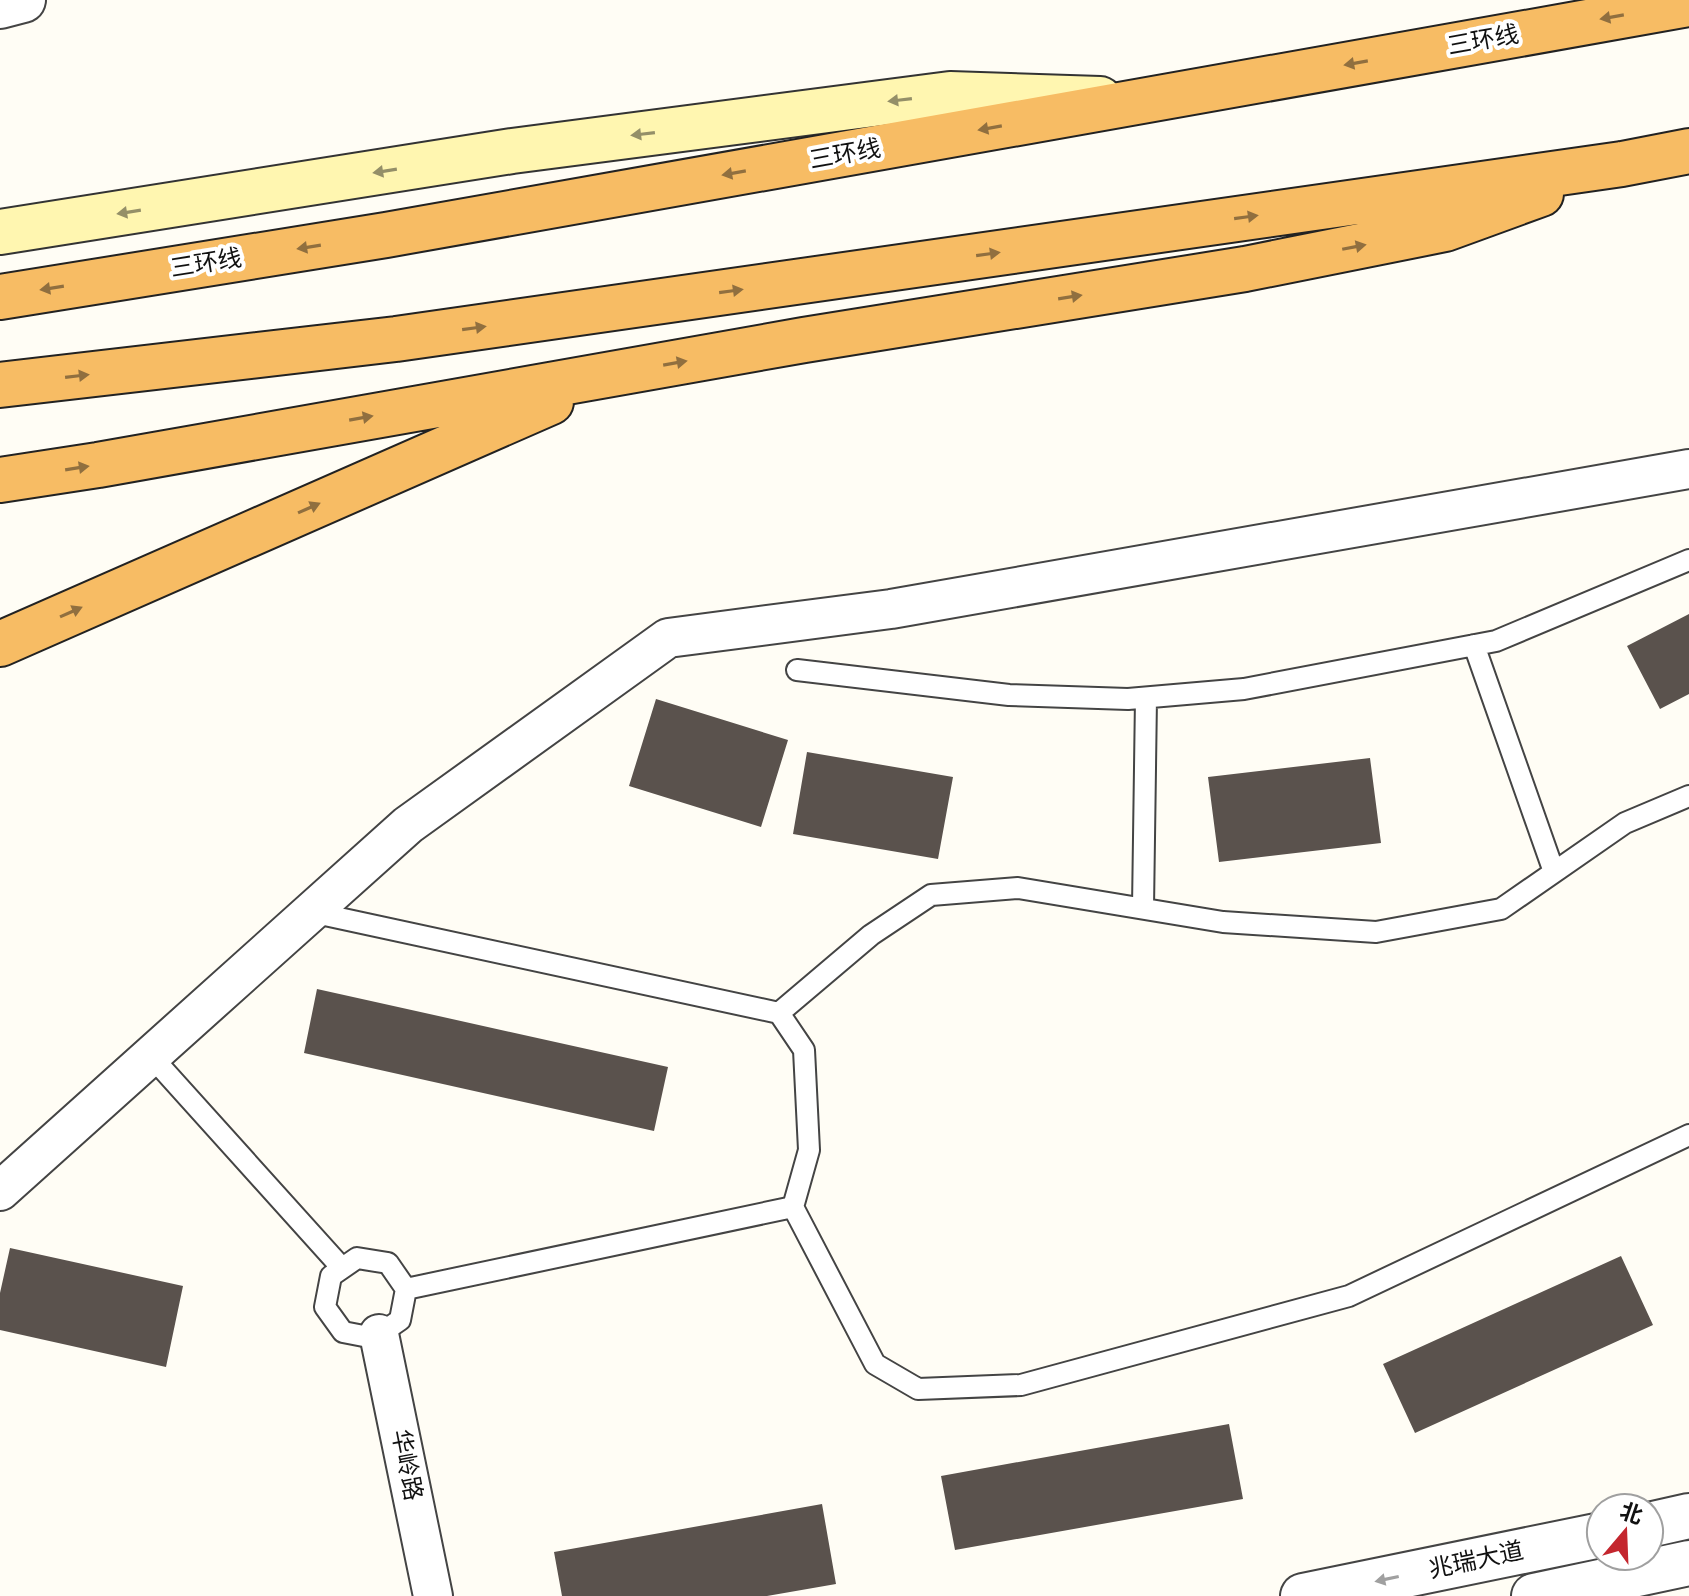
<svg xmlns="http://www.w3.org/2000/svg" width="1689" height="1596" font-family="Lora,'Noto Sans SC',serif">
  <style>
    .building { fill: #5a524d }
    .lines { fill: none; stroke-linecap: round; stroke-linejoin: round }
    .service-casing { stroke: #444; stroke-width: 24 }
    .minor-casing { stroke: #444; stroke-width: 42 }
    .tertiary-casing { stroke: #444; stroke-width: 48 }
    .secondary-casing { stroke: #333; stroke-width: 48 }
    .trunk-casing { stroke: #222; stroke-width: 48 }
    .service { stroke: #fff; stroke-width: 20 }
    .minor { stroke: #fff; stroke-width: 38 }
    .tertiary { stroke: #fff; stroke-width: 44 }
    .secondary { stroke: #fff6b0; stroke-width: 44 }
    .trunk { stroke: #f7bc64; stroke-width: 44 }
    .oneway { fill: #906f3f }
    .oneway2 { fill: #948f68 }
    .oneway3 { fill: #a0a0a0 }
    .labels { text-anchor: middle; stroke-width: 8; stroke-linejoin: round; paint-order: stroke }
    .street-label { font-size: 24px; fill: #111; stroke: #fff }
  </style>
  <rect width="100%" height="100%" fill="#fffdf5"/>
  <path class="building" d="M1689 614V694L1660 709 1627 646Z
    M656 699 788 740 761 827 629 786Z
    M807 752 953 777 938 859 793 834Z
    M1370 758 1381 843 1219 862 1208 777Z
    M317 989 668 1067 654 1131 304 1053Z
    M10 1248 183 1286 166 1367 0 1330V1293Z
    M1621 1256 1653 1325 1415 1433 1383 1364Z
    M1229 1424 1243 1499 955 1550 941 1476Z
    M822 1504 836 1584 767 1596H562L554 1552Z"/>
  <g class="lines">
    <g class="service-casing">
      <path id="service" d="M1474 645 1554 872
        M797 670 1009 695 1128 699 1244 689 1496 641 1689 560
        M1143 908 1146 698
        M311 912 779 1013 804 1050 809 1150 793 1207 406 1289
        M779 1013 871 935 931 895 1018 888 1223 922 1376 932 1501 909 1625 823 1689 796
        M151 1056 342 1268
        M793 1207 875 1364 918 1389 1021 1385 1349 1296 1689 1135
        M357 1258 388 1263 406 1289 400 1320 374 1338 343 1332 325 1307 331 1276Z"/>
    </g>
    <g class="minor-casing">
      <path id="minor" d="M0 1191 408 825 668 638 891 609 1689 469
        M379 1334 433 1596"/>
    </g>
    <g class="tertiary-casing">
      <path id="tertiary" d="M0 6 23 0
        M1649 1525 1689 1516
        M1303 1596 1601 1535
        M1534 1596 1689 1563"/>
    </g>
    <g class="secondary-casing">
      <path id="secondary" d="M0 232 512 151 950 94 1100 99"/>
    </g>
    <g class="trunk-casing">
      <path id="trunk" d="M0 297 386 235 1689 4
        M0 385 396 339 1622 164 1689 151
        M0 480 98 465 804 340 1245 269 1445 229 1541 194
        M0 644 551 402"/>
    </g>
    <use href="#service" class="service"/>
    <use href="#minor" class="minor"/>
    <use href="#tertiary" class="tertiary"/>
    <use href="#secondary" class="secondary"/>
    <use href="#trunk" class="trunk"/>
  </g>
  <defs><path id="oneway-solid" d="M-6-.8H1V-3.2L6.5 0L1 3.2V.8H-6Z" transform="scale(2)"/></defs>
  <g class="oneway">
    <use href="#oneway-solid" transform="translate(1612 17) rotate(170)"/>
    <use href="#oneway-solid" transform="translate(1356 63) rotate(170)"/>
    <use href="#oneway-solid" transform="translate(990 128) rotate(170)"/>
    <use href="#oneway-solid" transform="translate(734 173) rotate(170)"/>
    <use href="#oneway-solid" transform="translate(1246 217) rotate(-8)"/>
    <use href="#oneway-solid" transform="translate(309 247) rotate(171)"/>
    <use href="#oneway-solid" transform="translate(1354 247) rotate(-11)"/>
    <use href="#oneway-solid" transform="translate(988 254) rotate(-8)"/>
    <use href="#oneway-solid" transform="translate(52 288) rotate(171)"/>
    <use href="#oneway-solid" transform="translate(731 291) rotate(-8)"/>
    <use href="#oneway-solid" transform="translate(1070 297) rotate(-9)"/>
    <use href="#oneway-solid" transform="translate(474 328) rotate(-8)"/>
    <use href="#oneway-solid" transform="translate(675 363) rotate(-10)"/>
    <use href="#oneway-solid" transform="translate(77 376) rotate(-7)"/>
    <use href="#oneway-solid" transform="translate(361 418) rotate(-10)"/>
    <use href="#oneway-solid" transform="translate(77 468) rotate(-9)"/>
    <use href="#oneway-solid" transform="translate(309 508) rotate(-24)"/>
    <use href="#oneway-solid" transform="translate(71 612) rotate(-24)"/>
  </g>
  <g class="oneway2">
    <use href="#oneway-solid" transform="translate(900 100) rotate(173)"/>
    <use href="#oneway-solid" transform="translate(643 134) rotate(173)"/>
    <use href="#oneway-solid" transform="translate(385 171) rotate(171)"/>
    <use href="#oneway-solid" transform="translate(129 212) rotate(171)"/>
  </g>
  <use class="oneway3" href="#oneway-solid" transform="translate(1387 1579) rotate(168)"/>
  <g class="labels">
    <g class="street-label">
      <text transform="translate(1483 40) rotate(-10)" y="8">三环线</text>
      <text transform="translate(845 154) rotate(-10)" y="8">三环线</text>
      <text transform="translate(206 263) rotate(-9)" y="8">三环线</text>
      <text transform="translate(407 1465) rotate(79)" y="8">华岭路</text>
      <text transform="translate(1476 1560) rotate(-12)" y="8">兆瑞大道</text>
    </g>
  </g>
  <g transform="translate(1625 1532) rotate(19)"><circle r="38" fill="#ffffff" stroke="#a0a0a0" stroke-width="2"/>
  <path d="M0-6L14 30L0 20L-14 30Z" fill="#c4262e"/>
  <text y="-12" font-size="22" font-weight="bold" text-anchor="middle" fill="#111111">北</text>
  </g>
</svg>
